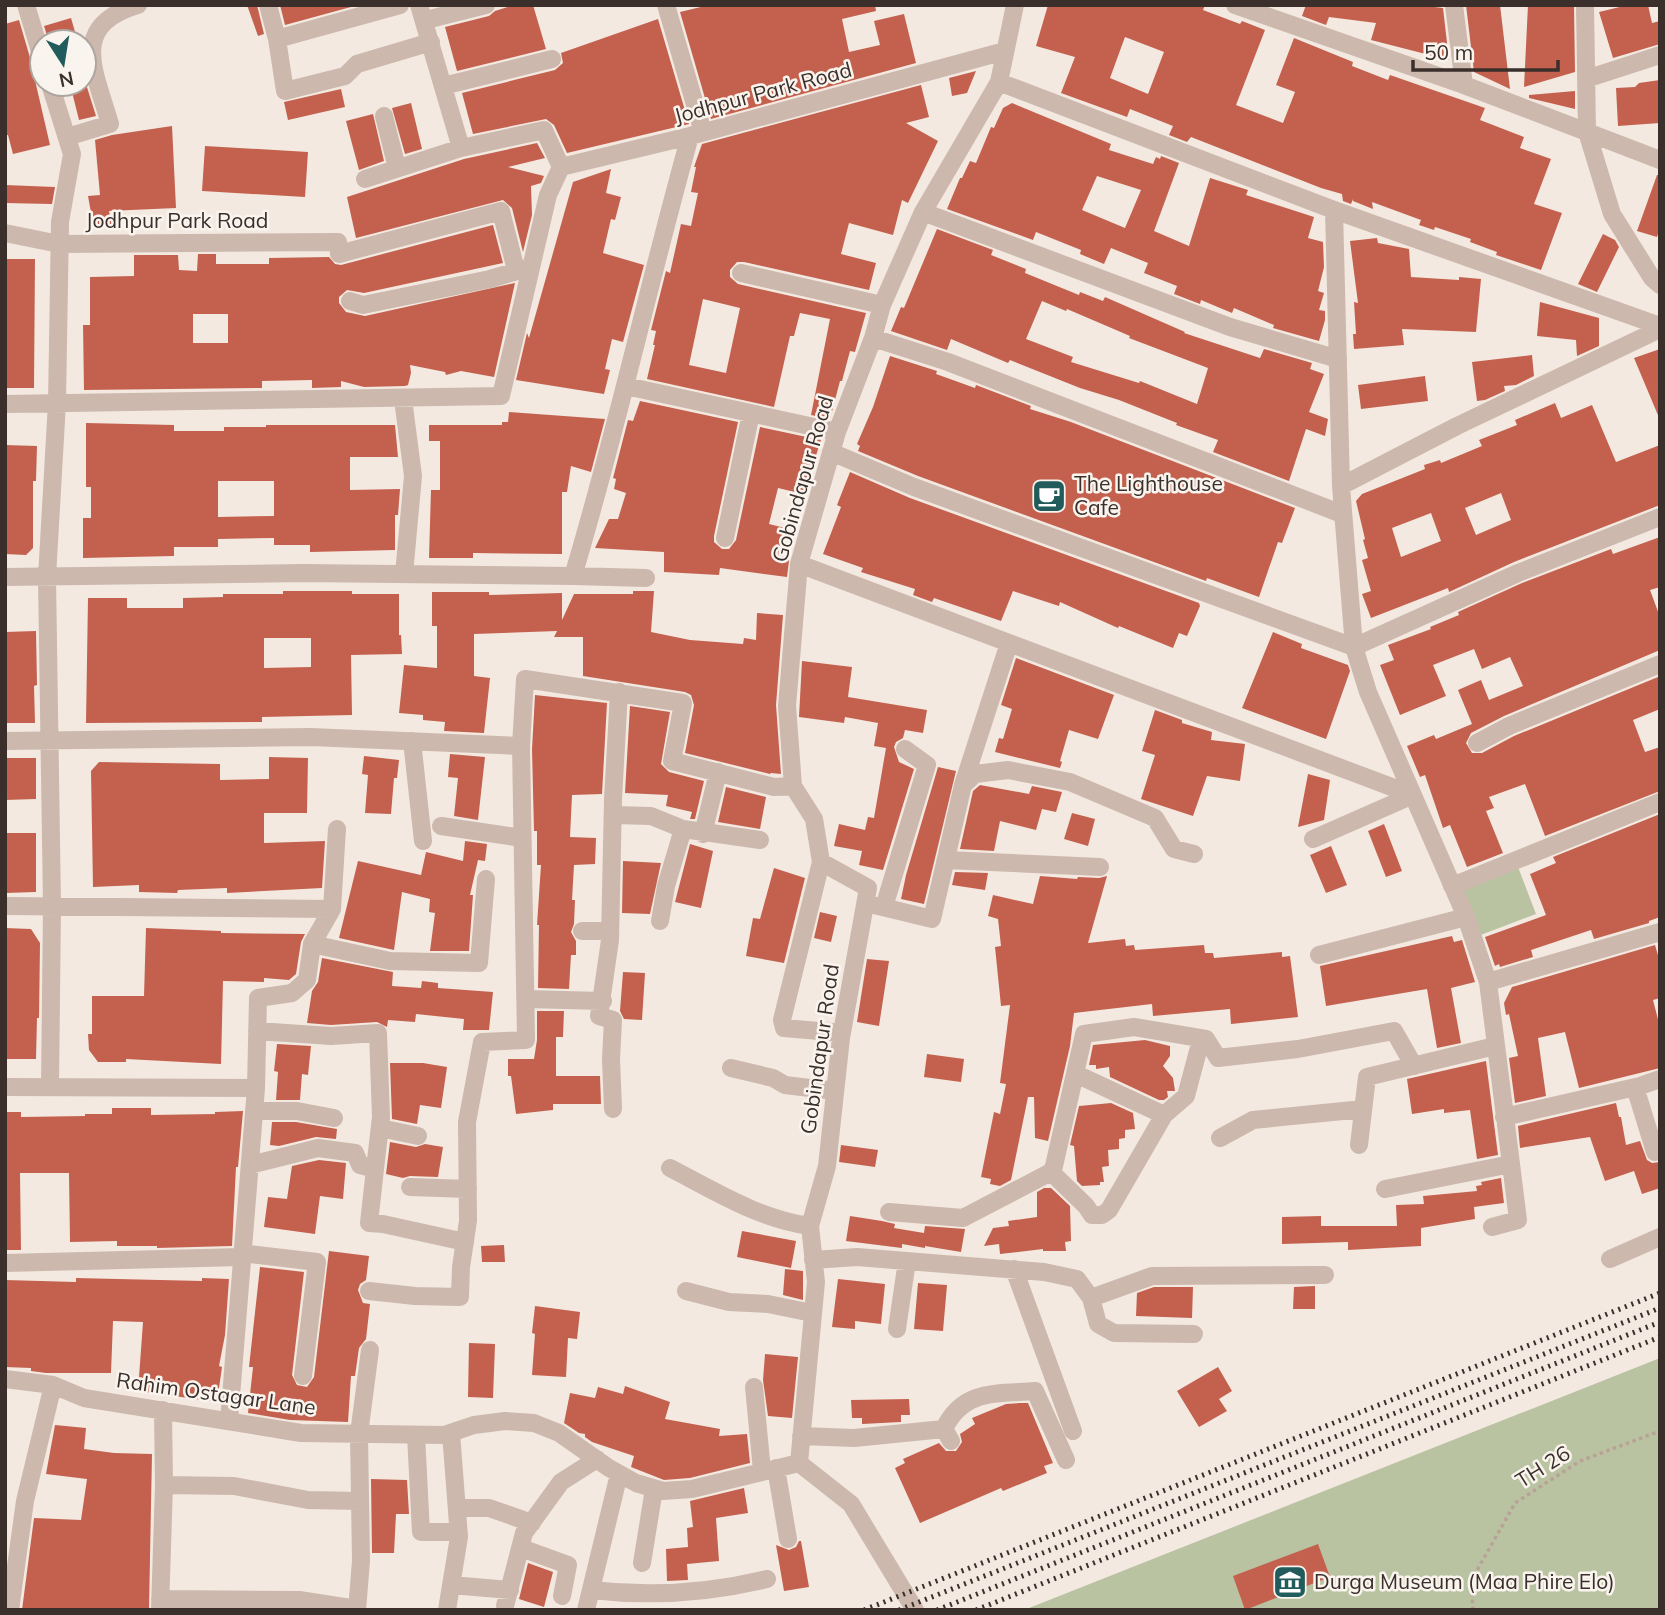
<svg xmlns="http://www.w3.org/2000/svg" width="1665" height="1615" font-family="Mulish,sans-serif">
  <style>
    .green { fill: #bac3a1 }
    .building { fill: #c4614e; fill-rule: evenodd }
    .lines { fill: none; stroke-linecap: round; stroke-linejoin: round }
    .path { stroke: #b8a297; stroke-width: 3.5; stroke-dasharray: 3.5 3.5; stroke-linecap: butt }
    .minor { stroke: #ccb8ad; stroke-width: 18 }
    .rail { stroke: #3a2f2b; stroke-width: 5; stroke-dasharray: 2 5; stroke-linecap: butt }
    .labels { text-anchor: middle; stroke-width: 5; stroke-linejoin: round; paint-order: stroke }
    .street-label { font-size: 21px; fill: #3a2f2b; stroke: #faf4ee }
    .poi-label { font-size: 21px; fill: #3a2f2b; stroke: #faf4ee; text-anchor: start }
  </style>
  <rect width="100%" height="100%" fill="#f3e9e1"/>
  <path class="green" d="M1518 867 1536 914 1478 936 1460 889Z
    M1660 1358V1610H1024Z"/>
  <path class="building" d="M247 5H257L264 34 258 36Z
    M280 5H351V7L285 25Z
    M514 5H533L546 49 457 71 445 27 489 16 495 11Z
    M709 5H875L876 11 842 19 849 52 880 45 874 21 904 14 916 63 711 119 680 12Z
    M1048 5H1205L1203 10 1240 24 1242 21 1265 30 1236 105 1283 123 1295 92 1276 85 1294 38 1353 62 1352 66 1388 80 1390 75 1485 108 1480 120 1524 137 1520 148 1551 159 1534 204 1562 213 1541 270 1496 255 1497 252 1470 242 1471 239 1435 227 1434 230 1419 225 1421 220 1372 202 1373 209 1353 201V199L1351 204 1343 201 1342 194 1321 188 1191 137 1187 142 1169 135 1173 126 1130 109 1127 117 1061 93 1075 57 1036 46ZM1125 37 1164 52 1148 94 1110 78Z
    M1306 5H1418L1443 8 1449 60 1371 40 1376 23 1329 17 1326 25 1302 16Z
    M1466 5H1500L1510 89 1474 72Z
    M1528 5H1574L1575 72 1524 87Z
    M1628 5H1648L1652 23 1660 21V44L1613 58 1599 12Z
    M71 18 78 42H49L44 26Z
    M658 19 689 124 567 153 554 125 546 119 473 134 462 93 555 70 563 63 561 53Z
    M19 20 31 61 39 69 41 75 34 76 50 145 13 154 8 135H5V24Z
    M976 71 967 93 952 96 949 78Z
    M1660 80V123L1618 126 1616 88 1635 87 1639 83Z
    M70 84H86L96 116 79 120Z
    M921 85 929 117 906 123 938 141 908 203 902 200 893 235 849 223 841 254 876 263 869 290 744 262H737L730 270V277L738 284 866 313 855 352 850 351 842 381H840L830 419 811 415 830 319 800 313 794 336H790L774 407 647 379 655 345H653L656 331 651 330 666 271 670 273 681 224 691 226 698 193 691 192 696 167H694L702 144ZM703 299 740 308 726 373 689 365Z
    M341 89 345 107 288 120 284 102Z
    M1575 91V109L1529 98V95Z
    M411 103 422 149 405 154 392 108Z
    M1012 103 1111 144 1109 150 1153 164 1156 157 1160 159 1161 156 1179 163 1154 231 1189 246 1210 178 1248 190 1246 195 1314 217 1308 238 1323 242 1324 267 1318 291 1324 293 1319 310 1325 311V320L1319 341 1273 328 1274 325 1234 308 1232 313 1201 300 1200 304 1174 294 1177 286 1144 273 1148 263 1111 248 1104 264 1080 254 1081 250 1036 232 1033 240 947 209 960 178H962L970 161 976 163 991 127 994 128 1003 108ZM1097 176 1141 190 1125 228 1082 210Z
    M373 114 384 161 359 170 346 121Z
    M172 126 176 208 109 211 112 226 94 229 88 196 100 195 95 140 112 135Z
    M537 143 545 158 508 167 544 176 541 183 531 186 532 215 523 252 512 208 503 200 356 238 347 197 464 159Z
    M205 146 308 152 305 197 202 191Z
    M611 169 606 193 621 197 615 220 611 219 603 253 644 265 623 342 612 339 605 369 610 370 604 394 516 380 527 333 529 338 573 182Z
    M1657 175H1660V227L1657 237 1637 231Z
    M5 185 55 187 52 204 5 203Z
    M493 225 503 263 364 293 347 290 339 297V303L346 312 365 316 515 283 494 377 461 371 446 375 445 372 410 365 411 373 408 385 405 386 364 387 341 381V387L312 388V380L262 381V388L84 390 83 325H90V277L134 276V255H178L179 270 197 271 198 254H216V264H269V258L329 257 335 264 341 265ZM193 314H228V343H193Z
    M937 229 993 250 991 255 1026 269 1025 273 1079 295 1080 292 1103 301 1105 297 1185 332 1184 333 1260 358 1264 349 1312 363 1310 369 1324 374 1309 412 1328 419 1325 436 1306 429 1289 481 1213 452 1218 440 1176 425 1177 423 1119 400 1080 388 1010 360 1008 363 951 339 947 350 891 331 901 307 904 308ZM1042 301 1066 311 1067 309 1130 336 1129 338 1208 368 1197 404 1140 381 1139 383 1071 362 1073 357 1026 339Z
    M1603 234 1615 240 1619 247 1597 292 1578 284Z
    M1377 238 1378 243 1409 249 1411 277 1459 280V277L1481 279 1476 332 1402 329 1404 345 1354 349 1353 334H1356L1354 302 1358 303 1350 241Z
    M5 259H35L34 388H5Z
    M1540 302 1599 318V346L1577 356 1576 340 1537 336Z
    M1660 349V420L1634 358Z
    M1532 355 1534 376 1516 385 1504 386 1505 391 1485 400 1477 401 1472 362Z
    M890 356 937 371 936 374 975 388 976 385 1031 406 1030 409 1071 422 1295 508 1282 543 1278 542 1259 597 1207 578 1206 581 918 476 858 451 860 446 857 444 873 407Z
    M1425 376 1428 401 1361 409 1358 385Z
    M640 401 738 422 714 536V542L722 549H729L736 540 760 427 821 440 813 465 811 464 803 494 778 488 769 524 785 528 779 552 790 553 787 577 720 568 719 575 664 572V552L595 548 609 519H618L626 493 614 489 616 479 613 478 628 420 633 421Z
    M1555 403 1561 418 1592 405 1616 462 1660 445V505L1514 562 1449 592 1448 588 1371 618 1362 594 1371 591 1362 560 1368 558 1363 540 1365 539 1356 501 1362 494 1425 469 1424 465 1440 460 1441 463 1482 446 1479 440 1517 425 1515 420ZM1501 493 1511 520 1476 535 1465 508ZM1431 513 1441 541 1401 557 1392 528Z
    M509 412 605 419 591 472 571 466 567 492H562V554L473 553V558H429L431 490H440V441H429V425H502V422H508Z
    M86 423 174 425V431H224V427H266V425H395L398 457H350V490L400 489 398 515H395V550L310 552V545H274V538L218 539V547H174V556L83 558V518H91V487H86ZM218 481H274V516L218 517Z
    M5 445 37 446 36 481H33V548L26 555 5 554Z
    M850 472 910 498 1199 603 1200 606 1187 636 1179 633 1173 648 1119 626 1118 628 1060 602 1059 606 1013 591 1001 621 934 598 932 602 913 595 915 589 861 572 863 568 823 554 841 507 837 505Z
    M1660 537V587L1650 590 1660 617V650L1504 716 1471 733 1466 743 1472 753H1482L1514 736 1658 677 1660 709 1633 720 1645 752 1660 747V791L1545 836 1525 784 1489 797 1494 808 1486 811 1503 853 1467 867 1450 825 1443 828 1425 775 1420 777 1407 746 1434 735 1436 739 1472 724 1458 690 1481 680 1489 700 1523 686 1510 657 1482 669 1474 649 1433 665 1446 696 1400 715 1380 665 1394 660 1388 645 1431 629 1430 627 1459 615 1458 612 1522 583 1611 549 1613 554Z
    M283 591H352V594H399V635H401L402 654 351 655 352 715 262 717V722L86 723 88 598H127V608H183V598L223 597V594H283ZM264 638H311V667L264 668Z
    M633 591H654L651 632 690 640 743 644 744 638 756 640 757 613 783 615 776 705 781 774 771 773 770 774 685 753 694 705 691 695 685 692 583 676V637H554L557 631 474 634V676L490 678 484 733 444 731 445 722 423 720V715L399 713 404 665 437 668V626H432V592H489V595L562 593V620L574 594H633Z
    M36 631 37 685 34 686 35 723H5V632Z
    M1273 632 1302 644 1301 648 1348 665 1350 671 1326 739 1242 708Z
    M1016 658 1114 695 1098 739 1069 730 1060 761 1062 762 1060 768 995 752 999 738 1003 739 1012 709 1001 705Z
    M802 661 852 667 848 697 927 710 923 733 905 730 903 738 896 742 894 747 899 762 914 769 883 870 859 865 862 851 834 846 839 824 865 830 868 817 874 818 886 748 874 746 878 723 845 717 844 723 799 717Z
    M535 695 607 703 602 794 572 795 570 837 596 838 595 864 574 865 572 900H575L574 924 571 932 576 941V955H571L569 989 538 988 539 925H537L541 865H537V831H534L532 749Z
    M630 706 670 712 661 764 669 772 704 781 695 819H690L692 812 666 806 668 795 625 793Z
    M1155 710 1182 720V723L1212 732 1211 740 1245 744 1240 781 1207 776 1193 816 1141 799 1155 755 1142 751Z
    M450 754 485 757 478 820 454 816 458 778 448 777Z
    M364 756 399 760 397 778H394L391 814 365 813 368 775 362 774Z
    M269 757 308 758 307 813H264V843L325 841 322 888 227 893V888L178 890 177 893 139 892V885L93 887 91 771 99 762 220 764V780L269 779Z
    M5 758H36V799L5 800Z
    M938 767 956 771 924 904 901 899 906 875Z
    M1308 774 1330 780 1324 820 1298 827Z
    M980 785 1029 794 1032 786 1062 792 1056 812 1042 809 1036 830 1000 821 994 851 960 849 973 791Z
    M726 787 766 797 760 829 718 822Z
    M1072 813 1095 819 1088 846 1064 839Z
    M1660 814V917L1649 921V923L1594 939 1591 930 1531 950 1533 957 1500 967 1499 964 1495 966 1485 937 1546 915 1530 874 1556 863 1553 857Z
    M1384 824 1402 871 1386 877 1368 831Z
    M5 833H36V892L5 893Z
    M465 841 487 844 485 861 478 860 470 895H473L469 951H430L435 913 429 912 430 899 402 892 394 950 339 938 358 861 421 875 426 852 463 861Z
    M690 844 713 851 701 908 675 902Z
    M1331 846 1347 885 1326 893 1310 855Z
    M623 861 661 863 650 914 622 913Z
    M774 868 805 878 784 963 746 956 753 918 760 919Z
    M955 872 988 873 985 890 952 885Z
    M1040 876 1077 879 1078 877 1099 878 1107 876 1088 943 1125 939 1126 946 1134 945 1135 950 1204 945 1205 953H1213L1214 958 1282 952V957L1290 956 1298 1017 1231 1024 1230 1009 1153 1016 1152 1004 1074 1013 1070 1046 1048 1141 1035 1138 1034 1097H1028L1011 1180 1000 1186 990 1184 991 1179 981 1177 994 1112 1000 1114 1006 1084 1000 1083 1010 1005 1001 1006 995 947 1001 946 998 919 988 916 993 895 1033 904Z
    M820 912 837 916 831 942 814 938Z
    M5 928 31 929 40 943 39 1018H37L36 1059H5Z
    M146 928 221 931V933L305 934 301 942 296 974 289 980 264 978V982L223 981 221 1064 126 1059V1062H98L89 1050 88 1034H92V996H144Z
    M1452 936 1454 942 1462 940 1475 982 1451 988 1461 1043 1437 1048 1427 989 1326 1006 1320 966Z
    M1655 945 1660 962V998L1653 1000 1660 1027V1068L1579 1088 1565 1032 1538 1038 1546 1096 1515 1103 1509 1058 1518 1056 1509 1014 1506 1015 1504 1003 1512 987Z
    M322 958 393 972 392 986 421 988 422 981 438 983V988L493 992 489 1030H463L464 1019 416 1014 415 1022 388 1020 387 1027 377 1022 331 1025 307 1023 312 991 318 982Z
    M867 959 889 961 879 1026 857 1022Z
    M623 972 645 973 642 1020 624 1019 620 1011Z
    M537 1011H564L563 1037H556V1076H600L601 1104H553V1110L516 1114 511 1076H508V1059H534L537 1040Z
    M1145 1040 1170 1046V1056L1163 1066 1173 1078 1175 1091H1167L1168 1097 1164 1100H1159L1110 1077 1109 1067 1096 1069V1065H1089L1093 1045Z
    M277 1044 311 1046 308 1075 302 1074 300 1100H276L278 1072 274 1071Z
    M927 1054 964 1059 961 1082 924 1077Z
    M1486 1061 1498 1155 1477 1159 1470 1110 1444 1113V1109L1412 1114 1407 1079Z
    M390 1063H423L447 1067 441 1108 420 1105 417 1124 392 1119Z
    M1111 1103 1133 1113 1135 1129 1125 1130V1138L1119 1139V1149L1108 1150 1109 1166 1102 1167 1104 1182H1100V1185L1082 1186 1077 1181 1074 1146 1070 1145 1079 1106Z
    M1616 1103 1619 1117H1621L1626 1145 1640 1141 1647 1160 1652 1163 1660 1162V1188L1642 1194 1634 1171 1605 1181 1590 1137 1520 1148 1518 1126Z
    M112 1108H151V1115L215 1114V1112L243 1111 238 1167H236L232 1246 157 1248V1246H117V1241L70 1242 69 1173H20L21 1250H5V1112H21V1117L85 1116V1114H112Z
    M272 1122H296L337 1129 336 1139 316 1137 279 1146 270 1145Z
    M390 1142 416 1147 425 1144 443 1147 438 1177 410 1176 403 1178 386 1174Z
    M841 1145 878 1150 875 1167 839 1162Z
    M319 1160 346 1163 343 1199 320 1196 315 1234 264 1227 268 1197 287 1199 292 1166Z
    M1501 1178 1504 1203 1474 1207 1475 1219 1421 1228V1246L1348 1250V1242L1282 1244V1217L1321 1216V1226H1397L1396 1205 1424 1204 1423 1196 1477 1191 1476 1186 1482 1185 1481 1182Z
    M1044 1188H1051L1070 1206 1071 1241 1065 1242 1066 1251H1043V1249L1000 1254 999 1244 984 1246 993 1228 1009 1226 1008 1221 1037 1217V1192Z
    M850 1216 882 1221 895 1224 894 1228 924 1233 925 1226 965 1229 961 1252 925 1246V1248L902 1244V1248L846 1241Z
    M742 1231 796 1241 791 1268 737 1257Z
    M504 1245 505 1262H482L481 1246Z
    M329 1251 369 1256 366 1280 360 1284 358 1290 363 1303 370 1304 366 1339 359 1348 355 1376H351L348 1422 290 1420 248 1413 253 1367H249L260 1267 304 1272 292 1375 297 1385 307 1387 314 1377Z
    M785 1269 803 1271V1300L783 1295Z
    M76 1278 202 1281V1278L229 1279 225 1335 219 1366 222 1367 217 1402 138 1391 143 1322 113 1321 111 1373H46L31 1371V1368L5 1367V1280L76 1282Z
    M838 1279 885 1284 881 1324 855 1321V1329L832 1327Z
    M918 1283 947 1285 943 1331 914 1329Z
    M1315 1286V1309H1293L1294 1287Z
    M1154 1287H1193L1192 1318 1136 1316 1137 1293Z
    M535 1306 580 1312 577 1339 568 1338 566 1377 532 1375 535 1334 532 1333Z
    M469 1343 495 1344 493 1398 468 1397Z
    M765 1354 798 1357 792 1418 768 1416 763 1380Z
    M1218 1367 1232 1391 1219 1399 1227 1411 1199 1427 1177 1391Z
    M625 1386 670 1402 665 1419 720 1429 719 1436 747 1434 750 1463 690 1478 664 1480 631 1467 634 1456 592 1442 585 1437V1434L579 1433 564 1423 570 1393 595 1398 598 1387 623 1394Z
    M909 1399 910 1415H901V1422L862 1424V1418H852L851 1400Z
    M1020 1403H1028L1053 1463 1044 1466 1047 1473 1003 1491 1001 1488 920 1523 895 1468 905 1463 903 1459 939 1443 946 1451H956L962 1442 960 1434 975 1424 972 1418 1006 1404Z
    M55 1425 86 1428 84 1449 114 1453 152 1454 149 1610H22L34 1518 81 1520 87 1479 46 1474Z
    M371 1479 407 1480 409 1514H396L394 1553H372Z
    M744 1488 748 1513 716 1518 719 1561 687 1564 688 1580 667 1581 666 1549 688 1547 687 1528 693 1527 690 1501Z
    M799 1541H801L809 1587 784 1591 776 1545 789 1550 796 1547Z
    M1318 1544 1330 1577 1245 1610 1233 1576Z
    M528 1563 553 1572 544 1607 519 1599Z"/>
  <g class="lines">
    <path class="path" d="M1473 1610 1471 1581 1515 1503 1580 1461 1660 1431"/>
    <path class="minor" d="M26 5 42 58
      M268 5 277 39 285 91 345 76 357 64 431 42
      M419 5 461 148 544 130 561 167
      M666 5 703 132
      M1235 5 1464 85 1660 160
      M1454 5 1464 85
      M1585 5 1587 132 1612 214 1652 278 1660 285
      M426 20 486 5
      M277 39 400 5
      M1586 79 1660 55
      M999 82 1334 210
      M443 86 552 59
      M384 116 397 168
      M67 137 110 124C95 71 68 26 138 5
      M365 179 461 148
      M923 212 1230 327 1338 359
      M5 233 59 244 338 242 339 254 501 211 516 270
      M741 273 882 305
      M350 301 363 305 490 279 524 269
      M873 338 948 362 1342 514
      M626 386 837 432
      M403 399 413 476 404 574
      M5 404 501 396 548 195 561 167 690 136 1005 51
      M831 452 914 487 1354 647 1518 573 1660 517
      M1341 486 1457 426 1660 329
      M725 538 751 413
      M799 564 1413 795
      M5 577 303 573 573 576
      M646 578 573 576C617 430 649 282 690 136
      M5 741 311 737 521 746
      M412 741 423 841
      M1477 743 1509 726 1660 664
      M963 785 975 774 1008 770 1070 782 1155 818 1174 849 1194 854
      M613 815 651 816 683 829 666 886 660 921
      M441 826 522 838
      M683 829 760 840
      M703 834 718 772
      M1313 839 1413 795
      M946 860 1100 867
      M821 862 782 1020 784 1028 842 1033
      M1452 886 1660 802
      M866 903 932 919 963 785 1009 643
      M5 906 332 909
      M884 907 927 765 905 749
      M582 931H610
      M312 944 390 961 479 963 486 879
      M1319 955 1466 917
      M1488 982 1660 932
      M525 999 603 1001
      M257 1031 331 1036 378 1033 381 1117 375 1169
      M1206 1039 1218 1058 1298 1049 1394 1031 1414 1066
      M731 1068 773 1078 785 1085 835 1091
      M1076 1074 1164 1115 1186 1096 1198 1051 1206 1039
      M5 1087 256 1088 229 1421
      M50 1087 52 906 47 577 57 403 60 222 72 154 50 84
      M1635 1087 1655 1152 1660 1150
      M256 1088 258 998 292 993 307 980 312 944 332 909 337 829
      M613 1109 611 1059 613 1020 599 1016 610 940 613 799 619 692
      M254 1111H297L334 1118
      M1504 1117 1640 1086 1660 1079
      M380 1128 418 1136
      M1220 1138 1253 1120 1363 1109
      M1359 1145 1367 1077 1495 1046
      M250 1165 318 1148 355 1153 360 1165 375 1169 369 1223 383 1224 465 1242
      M670 1168C715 1191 759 1219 810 1226
      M1051 1172 1086 1206 1092 1215H1102L1109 1210 1164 1115
      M410 1187 468 1189
      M1385 1189 1511 1164 1488 982 1466 917 1368 692 1354 647 1341 486 1334 210 1660 326
      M889 1212 963 1218 1051 1172 1054 1166 1084 1034 1134 1027 1206 1039
      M1492 1227 1518 1220 1511 1164
      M242 1253 317 1262 303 1376
      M1610 1259 1660 1237
      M813 1260 857 1257 1044 1272 1077 1279 1091 1298 1098 1324 1114 1333 1194 1334
      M5 1263 242 1257
      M1014 1269 1073 1431
      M369 1291 415 1296 460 1297 461 1267 468 1221 467 1122 482 1042 526 1040 521 746 525 679 683 703 672 761 774 787 793 786
      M686 1291 729 1302 768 1304 812 1313
      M1091 1298 1152 1276 1325 1275
      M897 1329 907 1261
      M5 1379 53 1385 84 1398 301 1433 444 1435 474 1425 505 1421 534 1423 559 1433 609 1468 636 1483 663 1491 692 1489 799 1463
      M754 1387 762 1471
      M944 1429C963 1389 996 1394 1035 1391L1066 1460
      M416 1435 421 1532H458
      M801 1436 854 1438 944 1429 951 1441
      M799 1463 816 1282 810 1226 827 1166 841 1038 868 888 821 862 814 819 793 786 787 706 799 564 837 432 873 338 882 305 923 212 999 82 1015 5
      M799 1463 851 1504 915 1610
      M776 1468 788 1539
      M164 1485 234 1486 308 1500 360 1501
      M457 1508H489L532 1523
      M521 1548 568 1565 562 1596
      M642 1563 654 1489
      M451 1585 510 1590
      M591 1590C651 1597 709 1593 767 1579
      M160 1599 299 1600 357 1609
      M505 1606 524 1533 561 1482 597 1459
      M10 1610 25 1501 53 1385
      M160 1610 164 1485 163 1410
      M357 1610 361 1561 359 1434 370 1350
      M447 1610 459 1537 451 1433
      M586 1610 619 1474"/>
    <path class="rail" d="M864 1610 1660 1293
      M899 1610 1660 1308
      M937 1610 1660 1322
      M976 1610 1660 1337"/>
  </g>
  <defs>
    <g id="cafe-square" transform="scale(1.75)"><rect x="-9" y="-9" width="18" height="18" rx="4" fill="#215b5b" stroke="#faf4ee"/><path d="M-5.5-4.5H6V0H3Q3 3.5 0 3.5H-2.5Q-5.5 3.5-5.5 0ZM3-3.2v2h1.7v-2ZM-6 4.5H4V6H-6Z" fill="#fff"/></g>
    <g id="museum-square" transform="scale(1.75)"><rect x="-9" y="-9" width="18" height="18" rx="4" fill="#215b5b" stroke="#faf4ee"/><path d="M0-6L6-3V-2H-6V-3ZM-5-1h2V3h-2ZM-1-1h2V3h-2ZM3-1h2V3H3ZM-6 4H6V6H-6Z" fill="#fff"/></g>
  </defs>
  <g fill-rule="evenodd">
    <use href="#cafe-square" x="1049" y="496"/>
    <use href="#museum-square" x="1290" y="1582"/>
  </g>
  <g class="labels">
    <g class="street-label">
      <text transform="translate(763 93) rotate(-15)" y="7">Jodhpur Park Road</text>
      <text x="177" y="228">Jodhpur Park Road</text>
      <text transform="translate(803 479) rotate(-74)" y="7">Gobindapur Road</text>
      <text transform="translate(820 1049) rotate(-82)" y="7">Gobindapur Road</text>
      <text transform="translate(216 1394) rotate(8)" y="7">Rahim Ostagar Lane</text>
      <text transform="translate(1543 1467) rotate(-32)" y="7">TH 26</text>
    </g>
    <g class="poi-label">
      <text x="1074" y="491">The Lighthouse<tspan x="1074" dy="24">Cafe</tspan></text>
      <text x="1314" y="1589">Durga Museum (Maa Phire Elo)</text>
    </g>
  </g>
  <rect width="1665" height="1615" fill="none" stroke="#3a2f2b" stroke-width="14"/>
  <g transform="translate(63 63) rotate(168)"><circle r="33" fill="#faf4ee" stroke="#ada5a0" stroke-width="2"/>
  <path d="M0-5L12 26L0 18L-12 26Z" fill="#215b5b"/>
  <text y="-10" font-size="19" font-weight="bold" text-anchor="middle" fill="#3a2f2b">N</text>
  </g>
  <path d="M1413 60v10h145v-10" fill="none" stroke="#3a2f2b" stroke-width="3.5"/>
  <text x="1424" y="60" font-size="21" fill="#3a2f2b" stroke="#faf4ee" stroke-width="5" paint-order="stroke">50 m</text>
</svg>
